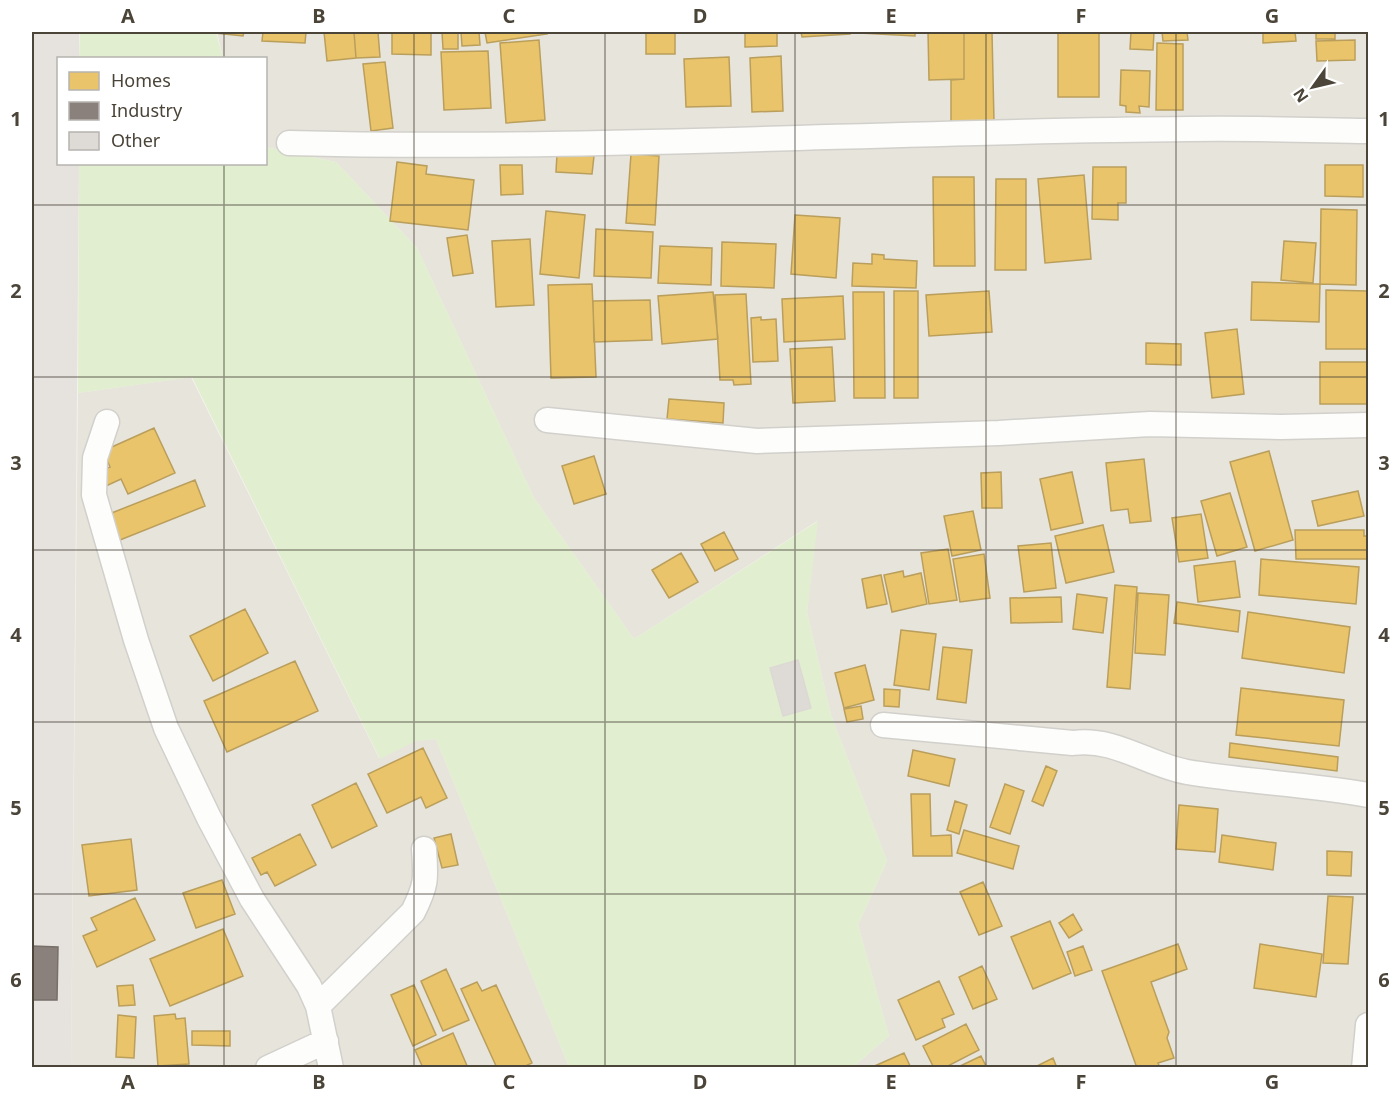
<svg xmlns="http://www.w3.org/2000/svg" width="1400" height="1099" font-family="'Noto Sans',sans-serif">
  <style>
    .residential { fill: #e7e4dc }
    .industrial { fill: #e6e2de }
    .green { fill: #e1eecf }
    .homes { fill: #e9c46a; stroke: #ba9e5b; stroke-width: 1.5 }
    .industry { fill: #8a817c; stroke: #776f68; stroke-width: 1.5 }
    .building { fill: #dedbd6; stroke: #dcd9d4; stroke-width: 1.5 }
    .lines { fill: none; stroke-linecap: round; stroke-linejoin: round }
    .minor-casing { stroke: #d2d0cb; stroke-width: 27 }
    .minor { stroke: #fdfdfc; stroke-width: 24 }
    .grid { fill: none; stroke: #4b4439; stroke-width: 1.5; stroke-opacity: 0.55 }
    .neatline { fill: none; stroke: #4b4439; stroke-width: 2 }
    .grid-label { font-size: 20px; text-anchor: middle; font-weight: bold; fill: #4b4439 }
  </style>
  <rect width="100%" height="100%" fill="#f4f2ee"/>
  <path class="residential" d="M217 32H1368V1067H853L889 1036 858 925 887 861 831 715 807 612 817 521 634 639 534 498 417 248 336 162 266 147V58H223Z
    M191 377 379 758 416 740 436 739 569 1067 71 1068 78 393Z"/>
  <path class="industrial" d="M32 32H79V58H58V164H79L71 1068 32 1067Z"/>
  <path class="green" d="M80 32H216L223 58H79Z
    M266 147 336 162 417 248 534 498 634 639 818 521 807 612 831 715 887 861 858 925 889 1036 853 1067H569L436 739 416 741 380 759 192 377 78 393 79 164H266Z"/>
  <path class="homes" d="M205 32H244L243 36Z
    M263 32H306L305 43 262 41Z
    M324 32H354L356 58 327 61Z
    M354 32H378L380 57 356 58Z
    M392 32H431V55L392 54Z
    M442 32H458V49H443Z
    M461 32H479L480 45 462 46Z
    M485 32H546L547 34 487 43Z
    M646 32H675V54H646Z
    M745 32H777V46L745 47Z
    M801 32H850V34L802 37Z
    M860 32H915V36L860 33Z
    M928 32H964V79L929 80Z
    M964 32H992L994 122 951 123V80L964 79Z
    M1058 32H1099V97H1058Z
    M1131 32H1154L1153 50 1130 49Z
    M1162 32H1187L1188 40 1163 41Z
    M1263 32H1295L1296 41 1263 43Z
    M1316 32H1335V39H1316Z
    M539 40 545 120 506 123 500 43Z
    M1355 40V60L1317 61 1316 41Z
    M1157 43 1183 44V110H1156Z
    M488 51 491 108 444 110 441 52Z
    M781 56 783 111 752 112 750 58Z
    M729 57 731 106 686 107 684 59Z
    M385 62 393 128 371 131 363 64Z
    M1121 70 1150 71 1149 107 1139 106 1140 113 1126 112V106L1120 105Z
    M557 154 594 156 592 174 556 172Z
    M631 154 659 156 655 225 626 223Z
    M397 162 427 166 426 174 474 180 468 230 390 221Z
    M500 165H522L523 194 501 195Z
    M1325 165H1363V197L1325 196Z
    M1093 167H1126V203H1118V220L1092 219Z
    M1084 175 1091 259 1045 263 1038 179Z
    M1367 175H1368V246Z
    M933 177H974L975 266H934Z
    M996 179H1026V270H995Z
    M1321 209 1357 210 1356 285 1320 284Z
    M546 211 585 215 579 278 540 274Z
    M795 215 840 218 836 278 791 274Z
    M596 229 653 232 651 278 594 276Z
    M467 235 473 273 453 276 447 238Z
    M530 239 534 305 496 307 492 241Z
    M1284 241 1316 243 1313 283 1281 280Z
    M722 242 776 244 774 288 721 286Z
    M660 246 712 248 711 285 658 283Z
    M872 254 884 255V259L917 261 916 288 852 286 853 263 872 264Z
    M1252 282 1320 284 1319 322 1251 320Z
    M592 284 596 377 551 378 548 285Z
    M1326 290 1367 291V349H1326Z
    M894 291H918V398H894Z
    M989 291 992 332 929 336 926 295Z
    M713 292 718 339 662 344 658 296Z
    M853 292H884L885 398H854Z
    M746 294 751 384 734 385 733 380H720L715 295Z
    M843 296 845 339 784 342 782 299Z
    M650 300 652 340 594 342 593 301Z
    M761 317V320L776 319 778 361 753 362 751 318Z
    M1237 329 1244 394 1212 398 1205 333Z
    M1146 343 1181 344V365L1146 364Z
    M832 347 835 401 793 403 790 349Z
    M1320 362H1368V404H1320Z
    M669 399 724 403 723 423 667 419Z
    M154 428 175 473 128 494 121 479 106 486 100 471 110 467 103 451Z
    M1269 451 1293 540 1255 551 1230 462Z
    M594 456 606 494 574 504 562 466Z
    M1144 459 1151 521 1130 523 1128 509 1111 511 1106 463Z
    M1001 472 1002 508H982L981 473Z
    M1072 472 1083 523 1051 530 1040 479Z
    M195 480 205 506 115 542 104 516Z
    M1358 491 1364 516 1318 526 1312 501Z
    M1230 493 1247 547 1217 556 1201 501Z
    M973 511 981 550 952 556 944 516Z
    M1201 514 1208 558 1179 562 1172 518Z
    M1103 525 1114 572 1066 583 1055 536Z
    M1295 530H1364V536H1368V559H1296Z
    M724 532 738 559 715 571 701 544Z
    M1051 543 1056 588 1024 592 1018 546Z
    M948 549 957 600 929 604 921 553Z
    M681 553 698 582 669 598 652 570Z
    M984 554 990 598 960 602 953 559Z
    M1261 559 1359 567 1356 604 1259 595Z
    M1235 561 1240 597 1198 602 1194 566Z
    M903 571 904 577 921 573 927 604 892 612 884 575Z
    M881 575 887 604 867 608 862 579Z
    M1115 585 1137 587 1130 689 1107 687Z
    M1138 593 1169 595 1165 655 1135 653Z
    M1077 594 1107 598 1103 633 1073 629Z
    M1061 597 1062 622 1011 623 1010 598Z
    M1177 602 1240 611 1238 632 1174 623Z
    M245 609 268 653 213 681 190 636Z
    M1248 612 1350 627 1344 673 1242 658Z
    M901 630 936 634 929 690 894 685Z
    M943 647 972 650 966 703 937 699Z
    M295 661 318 711 227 752 204 701Z
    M865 665 874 700 844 708 835 673Z
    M1241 688 1344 700 1339 746 1236 735Z
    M884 689 900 690 899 707 884 706Z
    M861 706 863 719 847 722 844 709Z
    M1230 743 1338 757 1337 771 1229 757Z
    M423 748 447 798 426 808 421 797 387 813 368 774Z
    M913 750 955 759 949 786 908 776Z
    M1046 766 1057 771 1043 806 1032 801Z
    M356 783 377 826 332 848 312 805Z
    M1005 784 1024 791 1010 834 990 827Z
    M911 794H930L931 836 951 835 952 856H913Z
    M955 801 967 805 959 834 947 830Z
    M1179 805 1218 809 1215 852 1176 849Z
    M964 830 1019 846 1013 869 957 853Z
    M300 834 316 865 275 886 267 872 261 875 252 858Z
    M451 834 458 865 442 868 434 838Z
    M1222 835 1276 843 1273 870 1219 862Z
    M131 839 137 890 89 896 82 845Z
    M1327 851 1352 852 1351 876 1327 875Z
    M222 880 235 914 196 928 183 893Z
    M983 882 1002 926 979 935 960 892Z
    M1328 896 1353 897 1348 964 1323 963Z
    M135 898 155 940 97 967 83 936 97 930 91 918Z
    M1073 914 1082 930 1069 938 1059 923Z
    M1050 921 1071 973 1033 989 1011 937Z
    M223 929 243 976 170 1006 150 959Z
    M1178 944 1187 969 1151 982 1169 1032 1167 1038 1174 1058 1158 1063 1160 1068H1137L1102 971Z
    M1260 944 1322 954 1316 997 1254 988Z
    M1083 946 1092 970 1075 976 1067 952Z
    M982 966 997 999 973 1009 959 977Z
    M446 969 469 1020 443 1031 421 981Z
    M939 981 954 1014 942 1019 945 1027 916 1040 898 1000Z
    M477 982 482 991 496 985 532 1063 521 1068H497L461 989Z
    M133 985 135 1005 119 1006 117 986Z
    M414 985 436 1035 413 1046 391 995Z
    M175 1014 176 1019 185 1018 189 1064 158 1066 154 1016Z
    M118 1015 136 1017 134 1058 116 1057Z
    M966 1024 979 1050 944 1068H934L923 1046Z
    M192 1031H230V1046L192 1045Z
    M453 1033 468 1068H423L415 1050Z
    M904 1053 911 1068H870Z
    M981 1056 987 1068H956Z
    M1053 1058 1057 1068H1033Z"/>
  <path class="industry" d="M32 946 58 947 57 1000H32Z"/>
  <path class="building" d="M798 660 811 708 783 716 770 668Z"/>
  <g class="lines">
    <g class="minor-casing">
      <path id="minor" d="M289 143C589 151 889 131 1189 129 1249 128 1309 130 1368 131
        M547 420 757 441 999 433 1150 424 1281 427 1368 425
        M107 422 95 458 94 495 136 640 166 728 209 818 252 899 309 986 318 1006 331 1068
        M883 725 1073 743C1114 737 1148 765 1187 772 1247 782 1308 784 1368 795
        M318 1006 413 912C427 884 426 879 424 849
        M268 1068 326 1041
        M1364 1068 1368 1025"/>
    </g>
    <use href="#minor" class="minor"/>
  </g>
  <path class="grid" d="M224 32V58M414 32V1068M605 32V1068M795 32V1068M986 32V1068M1176 32V1068M224 164V1068M32 205H1368M32 377H1368M32 550H1368M32 722H1368M32 894H1368"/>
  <rect width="1400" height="1099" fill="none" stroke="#ffffff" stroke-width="66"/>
  <rect x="57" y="57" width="210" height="108" fill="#ffffff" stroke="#b7b4b0" stroke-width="1.5"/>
  <rect x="69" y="72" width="30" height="18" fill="#e9c46a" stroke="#b7b4b0" stroke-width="1.5"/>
  <text x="111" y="87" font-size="18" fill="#4b4439">Homes</text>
  <rect x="69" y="102" width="30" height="18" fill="#8a817c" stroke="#b7b4b0" stroke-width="1.5"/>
  <text x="111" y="117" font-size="18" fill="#4b4439">Industry</text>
  <rect x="69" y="132" width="30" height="18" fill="#dedbd6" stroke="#b7b4b0" stroke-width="1.5"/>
  <text x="111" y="147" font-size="18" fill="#4b4439">Other</text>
  <g transform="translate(1313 87) rotate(236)" stroke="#ffffff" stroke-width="4.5" paint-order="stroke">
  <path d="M0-4.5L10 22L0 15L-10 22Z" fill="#4b4439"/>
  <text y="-9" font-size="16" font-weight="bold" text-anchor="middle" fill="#4b4439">N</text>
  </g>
  <rect x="33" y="33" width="1334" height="1033" class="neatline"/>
  <g class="grid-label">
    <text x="128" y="23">A</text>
    <text x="319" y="23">B</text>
    <text x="509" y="23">C</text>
    <text x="700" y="23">D</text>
    <text x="891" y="23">E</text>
    <text x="1081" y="23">F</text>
    <text x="1272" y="23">G</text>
    <text x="16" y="126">1</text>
    <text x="1384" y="126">1</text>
    <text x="16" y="298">2</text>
    <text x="1384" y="298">2</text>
    <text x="16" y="470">3</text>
    <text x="1384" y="470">3</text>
    <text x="16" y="642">4</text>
    <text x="1384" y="642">4</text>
    <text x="16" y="815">5</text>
    <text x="1384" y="815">5</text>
    <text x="16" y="987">6</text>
    <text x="1384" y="987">6</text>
    <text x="128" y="1089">A</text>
    <text x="319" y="1089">B</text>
    <text x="509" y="1089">C</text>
    <text x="700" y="1089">D</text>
    <text x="891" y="1089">E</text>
    <text x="1081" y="1089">F</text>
    <text x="1272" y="1089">G</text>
  </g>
</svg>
